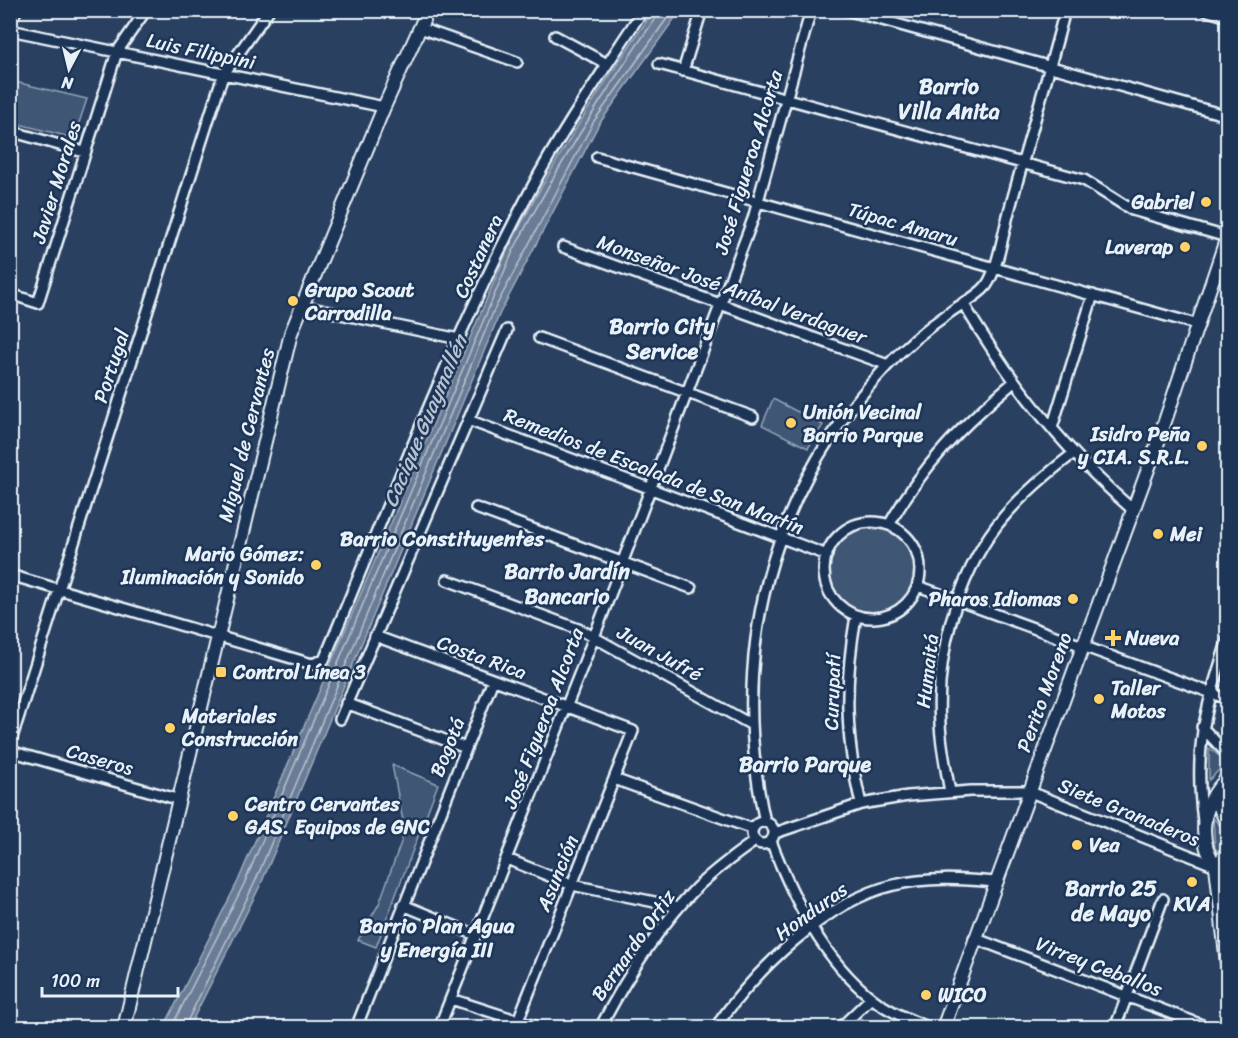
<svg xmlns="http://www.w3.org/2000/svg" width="1238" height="1038" font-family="Sriracha,sans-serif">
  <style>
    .green { fill: #415774; stroke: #94a4b6; stroke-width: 1.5 }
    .water { fill: #6b7c95; stroke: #9dabbd; stroke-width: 1.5 }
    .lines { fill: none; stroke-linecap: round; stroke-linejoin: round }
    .shore { stroke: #b6c2d0; stroke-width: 1.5 }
    .minor-casing { stroke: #e8f1f8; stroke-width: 14 }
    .major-casing { stroke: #e8f1f8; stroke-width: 16 }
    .minor { stroke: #1d3557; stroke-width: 9 }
    .major { stroke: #1d3557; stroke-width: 12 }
    .poi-dot { fill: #ffd166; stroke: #1d3557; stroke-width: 2 }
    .labels { text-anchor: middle; stroke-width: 5; stroke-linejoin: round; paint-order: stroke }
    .street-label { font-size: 20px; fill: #e8f1f8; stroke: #1d3557 }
    .poi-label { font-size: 20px; font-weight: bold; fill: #e8f1f8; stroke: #1d3557; text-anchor: start }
    .water-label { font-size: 21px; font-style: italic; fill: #b6c2d0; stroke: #1d3557 }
    .neighbourhood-label { font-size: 21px; font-weight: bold; fill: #e8f1f8; stroke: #1d3557 }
    .quarter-label { font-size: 22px; font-weight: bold; fill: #e8f1f8; stroke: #1d3557 }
  </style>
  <rect width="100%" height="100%" fill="#294061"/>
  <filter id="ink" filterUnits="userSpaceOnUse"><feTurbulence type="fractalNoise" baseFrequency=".0167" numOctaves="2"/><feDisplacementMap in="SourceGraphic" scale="12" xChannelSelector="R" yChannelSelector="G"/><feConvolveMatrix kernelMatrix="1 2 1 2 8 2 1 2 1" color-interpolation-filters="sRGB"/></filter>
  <g filter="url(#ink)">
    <path class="green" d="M11 81 87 99 74 138 11 122Z
      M773 399 823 425 808 448 762 425Z
      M824 570a48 48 0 1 1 96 0a48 48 0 1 1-96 0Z
      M1209 748 1227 762 1209 780Z
      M392 765 438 784 376 947 358 940 379 904 405 831Z
      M1213 818 1227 833V840L1219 851 1215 849Z"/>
    <path class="water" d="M654 10 680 11 599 124 500 313 261 884 189 1027H164L238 881 508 249C551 165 600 87 654 10Z"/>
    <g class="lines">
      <path class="shore" d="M171 1028 244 884 513 251C556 169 604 92 657 16L658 10
        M184 1028 255 882 494 310 594 121 673 10"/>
      <g class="minor-casing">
        <path id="minor" d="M846 10 1228 116
          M1205 10 1228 17
          M10 20 17 10
          M420 28 517 62
          M10 30 384 107
          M555 36 607 64
          M659 64 1084 180 1132 210 1227 237
          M683 71 702 10
          M10 131 84 152
          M597 157 1199 325
          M563 247 888 365
          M10 294 38 303 117 52 146 10
          M963 303C1009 381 1065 451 1133 510
          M302 306 459 339
          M539 338 753 417
          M468 420 827 555
          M1052 428 1093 295
          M476 508 691 588
          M824 570a48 48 0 1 1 96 0a48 48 0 1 1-96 0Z
          M889 525C923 465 961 426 1014 382
          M10 575 312 664 324 660C390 503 450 342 530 191 563 128 604 70 643 10
          M447 580 581 630 752 725
          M918 586 1228 699
          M856 616C844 684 845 737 861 804
          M375 636 633 731 515 1028
          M346 703 466 748
          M340 719 507 330
          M1202 727 1228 755
          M10 744 219 87 224 74 269 10
          M10 751 180 800
          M614 779 753 829
          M950 792C946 769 941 746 940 724 935 657 957 578 997 525 1019 497 1045 475 1074 453
          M1203 821C1193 746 1206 709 1228 639
          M752 833a11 11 0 1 1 22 0a11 11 0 1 1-22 0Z
          M765 822C728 656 769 491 887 366 905 346 927 328 949 313 961 304 977 297 986 286 998 270 1004 228 1010 208 1028 142 1048 77 1065 10
          M775 833 861 804 908 796 971 791H1028L1216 866
          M771 841C793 898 823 960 873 999 890 1012 910 1020 930 1028
          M507 859 572 885 679 907
          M403 905 476 935
          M974 938 1210 1028
          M451 999 541 1028
          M356 1028 493 680
          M439 1028 594 637 753 219 811 10
          M600 1028C626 978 658 927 697 887 715 870 735 855 755 841
          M715 1028C755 971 825 901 894 885 928 877 961 879 995 882
          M840 1028 871 998
          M1115 1028 1163 899"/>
      </g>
      <g class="major-casing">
        <path id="major" d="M1228 776C1216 792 1216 807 1228 823
          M1228 852 1216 866 1228 973
          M1216 866C1197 840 1202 807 1222 784
          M124 1028 291 333 384 107 428 10
          M943 1028 1157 445 1228 234"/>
      </g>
      <use href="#minor" class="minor"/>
      <use href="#major" class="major"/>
    </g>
  </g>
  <g class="poi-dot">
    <circle cx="1206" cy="202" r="6"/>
    <circle cx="1185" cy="247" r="6"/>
    <circle cx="293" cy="301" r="6"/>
    <circle cx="791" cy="423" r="6"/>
    <circle cx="1202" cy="446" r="6"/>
    <circle cx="1158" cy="534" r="6"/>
    <circle cx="316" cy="565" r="6"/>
    <circle cx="1073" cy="599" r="6"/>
    <path d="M1110 629h6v6h6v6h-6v6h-6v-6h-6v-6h6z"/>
    <rect x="215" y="666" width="12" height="12" rx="3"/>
    <circle cx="1099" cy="699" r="6"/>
    <circle cx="170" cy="728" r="6"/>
    <circle cx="233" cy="816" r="6"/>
    <circle cx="1077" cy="845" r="6"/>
    <circle cx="1192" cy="882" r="6"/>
    <circle cx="926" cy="995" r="6"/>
  </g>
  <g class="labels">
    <g class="street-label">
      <text transform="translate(201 51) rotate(12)" y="7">Luis Filippini</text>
      <text transform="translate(748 162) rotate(-73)" y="7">José Figueroa Alcorta</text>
      <text transform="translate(56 182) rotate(-73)" y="7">Javier Morales</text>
      <text transform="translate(903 224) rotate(16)" y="7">Túpac Amaru</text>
      <text transform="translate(478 256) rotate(-65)" y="7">Costanera</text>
      <text transform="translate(732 289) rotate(20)" y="7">Monseñor José Aníbal Verdaguer</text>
      <text transform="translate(111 366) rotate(-72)" y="7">Portugal</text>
      <text transform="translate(246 435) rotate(-76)" y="7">Miguel de Cervantes</text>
      <text transform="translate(654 471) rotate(21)" y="7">Remedios de Escalada de San Martín</text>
      <text transform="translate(660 653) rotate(29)" y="7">Juan Jufré</text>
      <text transform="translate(482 657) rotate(20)" y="7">Costa Rica</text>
      <text transform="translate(927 671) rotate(-83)" y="7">Humaitá</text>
      <text transform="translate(832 692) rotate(-88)" y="7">Curupatí</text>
      <text transform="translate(1044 692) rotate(-70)" y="7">Perito Moreno</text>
      <text transform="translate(543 718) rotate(-69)" y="7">José Figueroa Alcorta</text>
      <text transform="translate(447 747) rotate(-68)" y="7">Bogotá</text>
      <text transform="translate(100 759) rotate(16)" y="7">Caseros</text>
      <text transform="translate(1129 812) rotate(22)" y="7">Siete Granaderos</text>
      <text transform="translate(557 873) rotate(-68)" y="7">Asunción</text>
      <text transform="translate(811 911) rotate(-36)" y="7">Honduras</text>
      <text transform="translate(633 945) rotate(-55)" y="7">Bernardo Ortiz</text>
      <text transform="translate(1099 966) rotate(21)" y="7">Virrey Ceballos</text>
    </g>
    <g class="poi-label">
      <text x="1194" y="209" text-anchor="end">Gabriel</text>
      <text x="1173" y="254" text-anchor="end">Laverap</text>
      <text x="305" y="297">Grupo Scout<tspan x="305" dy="23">Carrodilla</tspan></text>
      <text x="803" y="419">Unión Vecinal<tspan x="803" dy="23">Barrio Parque</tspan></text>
      <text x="1190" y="441" text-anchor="end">Isidro Peña<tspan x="1190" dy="23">y CIA. S.R.L.</tspan></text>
      <text x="1170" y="541">Mei</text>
      <text x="304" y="561" text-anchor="end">Mario Gómez:<tspan x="304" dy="23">Iluminación y Sonido</tspan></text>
      <text x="1061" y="606" text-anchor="end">Pharos Idiomas</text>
      <text x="1125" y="645">Nueva</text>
      <text x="233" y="679">Control Línea 3</text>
      <text x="1111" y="695">Taller<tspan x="1111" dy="23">Motos</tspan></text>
      <text x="182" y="723">Materiales<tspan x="182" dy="23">Construcción</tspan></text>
      <text x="245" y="811">Centro Cervantes<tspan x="245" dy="23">GAS. Equipos de GNC</tspan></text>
      <text x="1089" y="852">Vea</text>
      <text x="1192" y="911" text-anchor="middle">KVA</text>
      <text x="938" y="1002">WICO</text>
    </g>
    <g class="water-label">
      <text transform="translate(425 421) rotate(-67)" y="7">Cacique Guaymallén</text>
    </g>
    <g class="neighbourhood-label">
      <text x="442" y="546">Barrio Constituyentes</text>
      <text x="437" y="933">Barrio Plan Agua<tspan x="437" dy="24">y Energía III</tspan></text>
    </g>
    <g class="quarter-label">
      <text x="949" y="94">Barrio<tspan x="949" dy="25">Villa Anita</tspan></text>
      <text x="662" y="334">Barrio City<tspan x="662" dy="25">Service</tspan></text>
      <text x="567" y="579">Barrio Jardín<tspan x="567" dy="25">Bancario</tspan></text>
      <text x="805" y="772">Barrio Parque</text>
      <text x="1111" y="896">Barrio 25<tspan x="1111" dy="25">de Mayo</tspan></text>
    </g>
  </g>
  <rect width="1238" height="1038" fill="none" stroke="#1d3557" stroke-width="36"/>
  <rect x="18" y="18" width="1202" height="1002" fill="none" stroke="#e8f1f8" stroke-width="2" filter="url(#ink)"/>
  <g transform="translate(69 69) rotate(187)" stroke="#1d3557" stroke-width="4.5" paint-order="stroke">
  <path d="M0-4.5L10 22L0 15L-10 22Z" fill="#e8f1f8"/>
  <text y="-9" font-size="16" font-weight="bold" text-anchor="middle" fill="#e8f1f8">N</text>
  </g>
  <path d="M42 987v9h136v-9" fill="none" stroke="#e8f1f8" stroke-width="3"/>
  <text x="51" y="987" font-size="18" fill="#e8f1f8" stroke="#1d3557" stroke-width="4.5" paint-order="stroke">100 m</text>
</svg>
